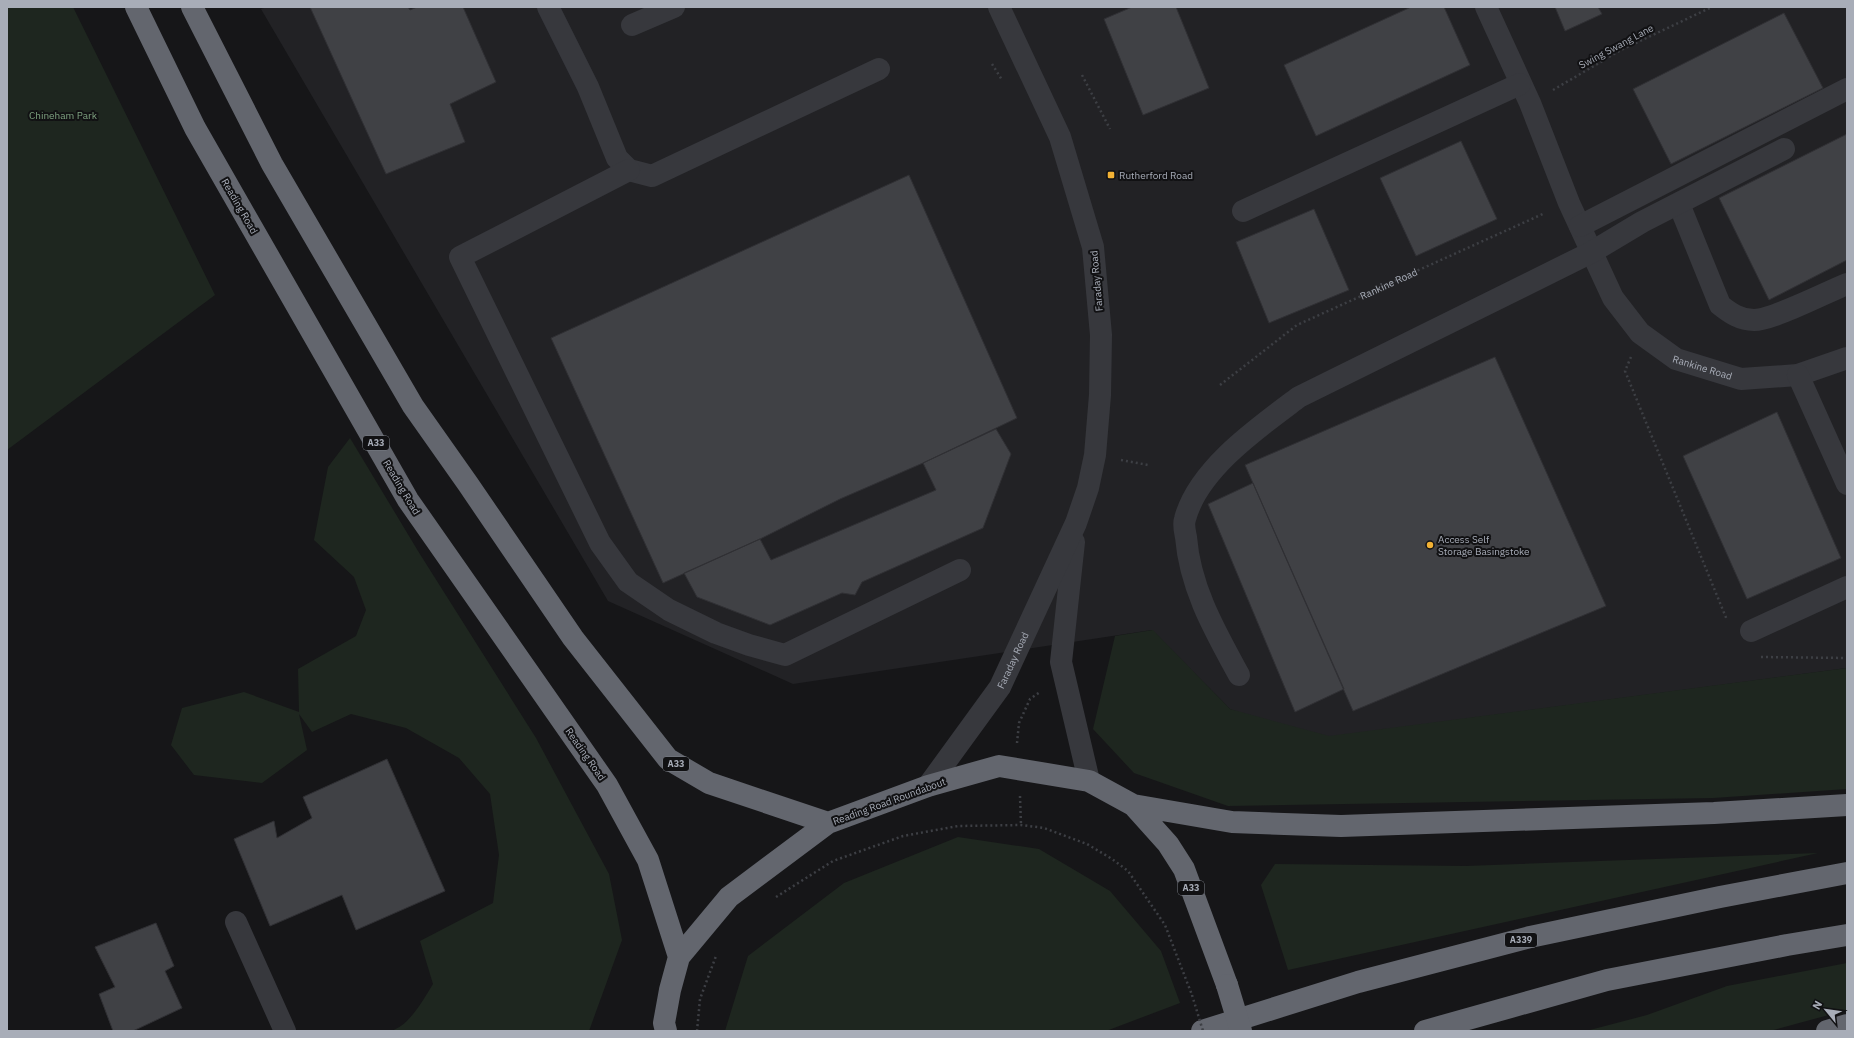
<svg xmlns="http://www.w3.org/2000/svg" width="1854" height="1038" font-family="'IBM Plex Sans',sans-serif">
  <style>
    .built { fill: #222225 }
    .green { fill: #1e261f }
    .building { fill: #404145; stroke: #303034 }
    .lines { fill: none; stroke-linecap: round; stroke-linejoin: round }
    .path { stroke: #3d3f44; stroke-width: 2.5; stroke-dasharray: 2 3; stroke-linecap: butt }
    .minor { stroke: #37383d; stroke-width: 22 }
    .highway { stroke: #63666e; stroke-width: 22 }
    .path-bridge { stroke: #3d3f44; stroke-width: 2.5; stroke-dasharray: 2 3; stroke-linecap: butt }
    .highway-bridge { stroke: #63666e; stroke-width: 22 }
    .poi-dot { fill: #f2b134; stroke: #111113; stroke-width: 1.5 }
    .labels { text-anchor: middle; stroke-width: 4; stroke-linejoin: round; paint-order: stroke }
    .shield { fill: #111113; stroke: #7b7e86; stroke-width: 1 }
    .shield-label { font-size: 9px; font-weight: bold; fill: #a8adb8 }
    .street-label { font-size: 10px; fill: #a8adb8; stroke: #111113 }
    .park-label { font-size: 10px; fill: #7fa381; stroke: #111113 }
    .poi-label { font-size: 10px; fill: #a8adb8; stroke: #111113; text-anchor: start }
  </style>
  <rect width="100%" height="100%" fill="#161618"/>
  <path class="built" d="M267 7H1847V668L1313 739 1230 709 1152 630 793 684 608 601 261 9Z"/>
  <path class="green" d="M7 7H73L215 295 7 450Z
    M350 438 418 551 536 738 609 874 622 940 589 1031H391C410 1025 423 1000 433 984L420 941 493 903 499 855 490 794 459 758 406 728 351 714 312 732 299 714 307 750 262 783 194 775 171 745 182 708 244 692 299 712 298 669 356 636 366 610 354 577 314 540 328 467Z
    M1153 630 1230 709 1329 736 1847 668V789L1713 798 1228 806 1134 773 1093 729 1115 636Z
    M958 837 1039 849 1110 891 1161 951 1180 1003 1106 1031H725L748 956 844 883Z
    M1818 853 1288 970 1261 885 1275 864 1466 866Z
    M1847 963V1010L1770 1031H1586L1647 1015 1727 986Z"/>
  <path class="building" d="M310 7H408L410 10 417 7H463L496 82 450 104 465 142 386 174Z
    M1132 7H1176L1209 88 1143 115 1104 19Z
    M1411 7H1444L1470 65 1316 136 1284 65Z
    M1555 7H1598L1602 14 1565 31Z
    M1784 13 1823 88 1671 164 1633 89Z
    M1847 134V260L1769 300 1719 198Z
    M1461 141 1497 219 1416 256 1380 178Z
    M909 175 1017 418 923 463 840 499 760 539 663 583 551 338Z
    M1314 209 1349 290 1269 323 1236 242Z
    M1495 357 1606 606 1353 711 1245 465Z
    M1777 412 1841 558 1747 599 1683 456Z
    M996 429 1011 454 983 528 862 582 855 595 842 593 770 625 697 597 684 573 760 539 771 560 936 490 923 463Z
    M1253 483 1344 689 1295 712 1208 504Z
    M387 759 445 891 356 930 342 895 270 926 234 839 274 821 277 838 312 818 303 797Z
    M156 923 174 966 165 971 182 1008 133 1031H113L99 994 115 987 95 947Z"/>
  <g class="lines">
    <g class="path">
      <path d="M992 64 1002 80"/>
      <path d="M1082 75 1110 129"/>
      <path d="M1553 90 1621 50 1712 7"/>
      <path d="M1631 357 1625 371 1727 620"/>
      <path id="s1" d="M1220 385 1297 325 1545 213"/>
      <path d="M1121 460 1148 465"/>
      <path d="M1761 657 1847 658"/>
      <path d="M1017 743 1019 723 1030 699 1040 692"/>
      <path d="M1020 796 1021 825"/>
      <path d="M776 897 833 861 903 836 958 826 1021 825 1044 828 1087 844 1112 859 1128 871 1165 925 1192 995"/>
      <path d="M697 1031 700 999 716 956"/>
    </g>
    <g class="minor">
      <path d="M548 7 588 87 617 158 629 170 652 176 879 69"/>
      <path id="s2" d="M1486 7 1530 103 1569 203 1613 298 1640 333 1676 359 1741 379 1798 375 1847 358"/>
      <path d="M632 25 674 7"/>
      <path d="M629 170 460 257 600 543 628 582 669 610 716 633 749 645 785 655 960 570"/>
      <path d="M1679 204 1720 305C1730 313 1740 320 1754 320 1773 320 1827 292 1847 284"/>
      <path d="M1243 211 1520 84"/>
      <path d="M1580 226 1847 89"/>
      <path d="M1798 375 1847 484"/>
      <path d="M1074 542 1061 662 1089 781"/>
      <path d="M1751 631 1847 587"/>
      <path d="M1239 675C1215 631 1190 588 1186 537 1185 532 1183 525 1185 519 1198 469 1259 427 1299 397L1592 252 1642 222 1784 149"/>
      <path id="s3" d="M928 786 1000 687 1076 523 1088 488 1095 455 1100 395 1101 335 1093 247 1060 137 999 7"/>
      <path d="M236 922 285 1031"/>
    </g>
    <path class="highway" d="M136 7 195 128 408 500 607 785 648 860 679 957
      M192 7 272 164 413 406 468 484 573 638 668 759 709 783 828 823
      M1133 805 1232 822 1341 826 1714 813 1847 805
      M666 1031 664 1023 670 990 679 957 729 897 828 823 928 786 999 766 1089 781 1133 805 1168 844 1184 869 1227 985
      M1202 1031 1358 982 1530 937 1720 897 1847 873
      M1425 1031 1607 980 1787 945 1847 935
      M1827 1031 1847 1025"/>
    <path class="path-bridge" d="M1192 995 1203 1031"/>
    <path class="highway-bridge" d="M1227 985 1241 1031"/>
  </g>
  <g class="poi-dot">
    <rect x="1107" y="171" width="8" height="8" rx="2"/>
    <circle cx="1430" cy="545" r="4"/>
  </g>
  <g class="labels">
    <g class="shield">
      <rect x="363" y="436" width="26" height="14" rx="3"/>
      <rect x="663" y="757" width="26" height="14" rx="3"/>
      <rect x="1178" y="881" width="26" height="14" rx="3"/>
      <rect x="1505" y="933" width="32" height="14" rx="3"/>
    </g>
    <g class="shield-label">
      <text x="376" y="446">A33</text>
      <text x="676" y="767">A33</text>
      <text x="1191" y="891">A33</text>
      <text x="1521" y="943">A339</text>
    </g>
    <g class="street-label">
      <text transform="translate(1616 46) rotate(-28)" y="4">Swing Swang Lane</text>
      <text transform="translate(240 206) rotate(60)" y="4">Reading Road</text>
      <text transform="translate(1096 281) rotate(-95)" y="4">Faraday Road</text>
      <text dy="4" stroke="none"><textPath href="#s1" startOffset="198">Rankine Road</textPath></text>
      <text dy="4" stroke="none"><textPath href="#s2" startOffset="434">Rankine Road</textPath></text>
      <text transform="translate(402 487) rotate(59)" y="4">Reading Road</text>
      <text dy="4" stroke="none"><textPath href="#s3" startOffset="152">Faraday Road</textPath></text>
      <text transform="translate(586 754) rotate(55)" y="4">Reading Road</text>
      <text transform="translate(889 801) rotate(-20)" y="4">Reading Road Roundabout</text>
    </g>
    <g class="park-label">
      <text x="63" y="119">Chineham Park</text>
    </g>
    <g class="poi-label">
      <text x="1119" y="179">Rutherford Road</text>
      <text x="1438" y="543">Access Self<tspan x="1438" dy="12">Storage Basingstoke</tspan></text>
    </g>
  </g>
  <rect width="1854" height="1038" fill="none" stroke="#a8adb8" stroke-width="16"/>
  <g transform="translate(1826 1010) rotate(299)" stroke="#111113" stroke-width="3" paint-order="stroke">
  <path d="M0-3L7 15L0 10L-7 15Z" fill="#a8adb8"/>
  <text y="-6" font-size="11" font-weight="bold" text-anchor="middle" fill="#a8adb8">N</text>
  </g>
</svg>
